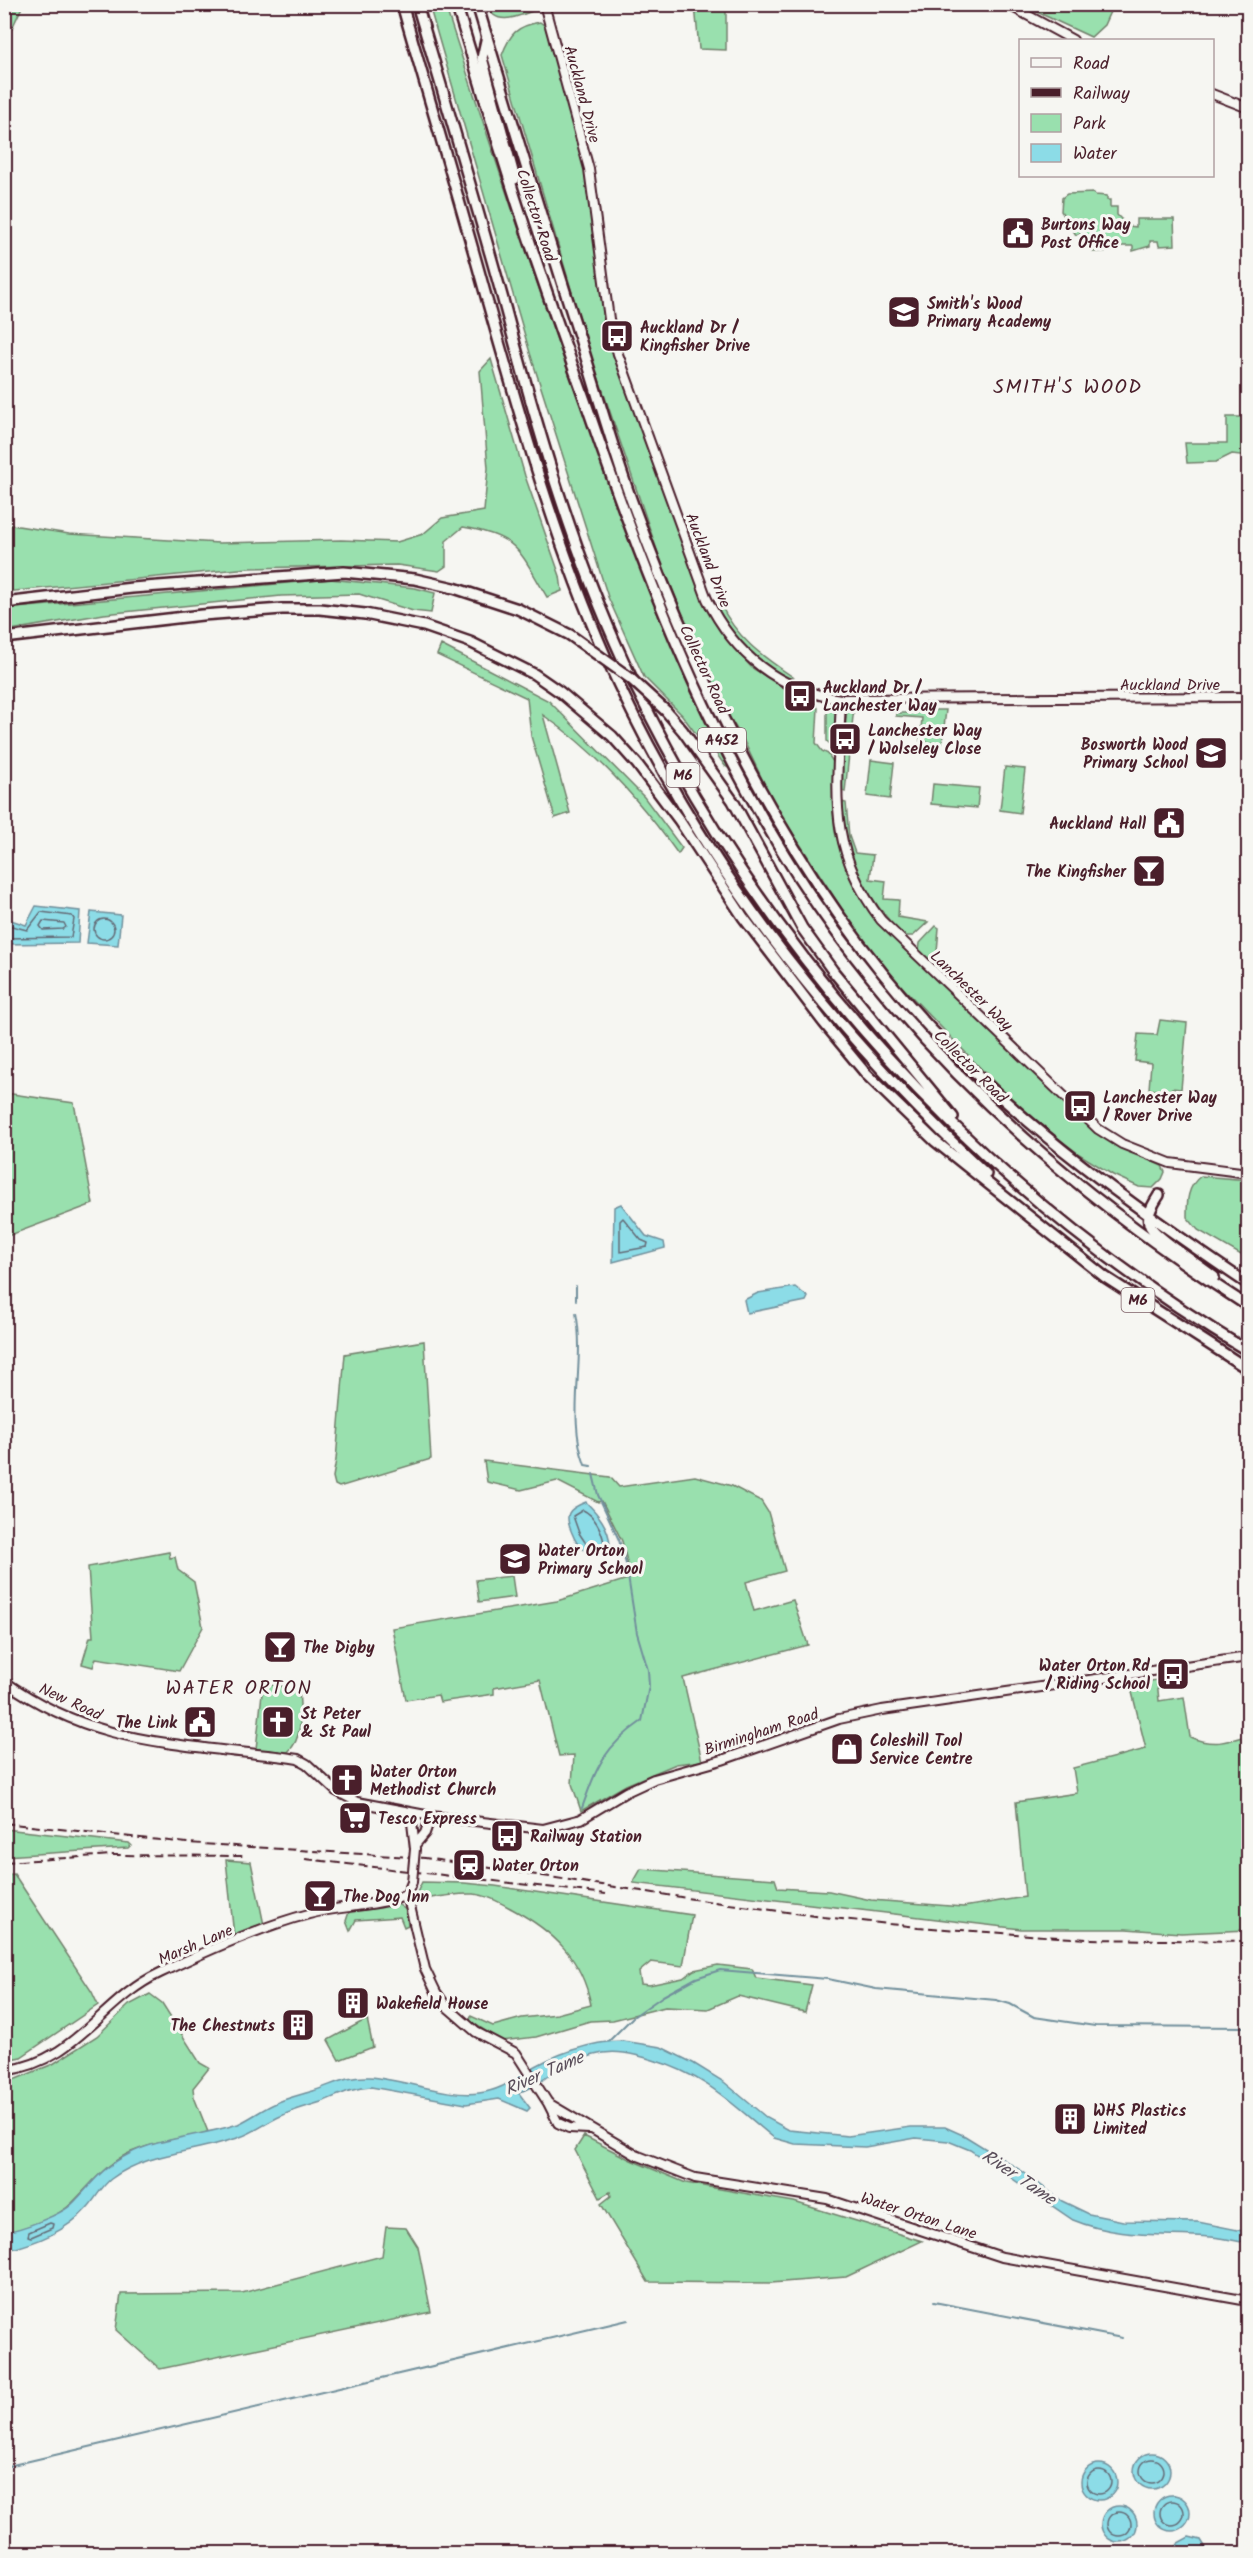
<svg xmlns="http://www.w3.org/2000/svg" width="1253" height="2558" font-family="Kalam,sans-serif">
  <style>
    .green { fill: #99e0ae; stroke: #72806c; stroke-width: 1.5 }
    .water { fill: #8cdce7; stroke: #72909c; stroke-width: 1.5 }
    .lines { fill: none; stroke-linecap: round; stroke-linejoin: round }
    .shore { stroke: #646b76; stroke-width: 1.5 }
    .stream { stroke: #72909c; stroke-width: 2 }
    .secondary-casing { stroke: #4a1f2b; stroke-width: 12 }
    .highway-casing { stroke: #4a1f2b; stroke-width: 14 }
    .secondary { stroke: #f6f6f2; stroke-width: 8 }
    .highway { stroke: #f6f6f2; stroke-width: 9 }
    .rail { stroke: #4a1f2b; stroke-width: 2; stroke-dasharray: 9 4.5; stroke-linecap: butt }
    .secondary-bridge-casing { stroke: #4a1f2b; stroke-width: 12; stroke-linecap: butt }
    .highway-bridge-casing { stroke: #4a1f2b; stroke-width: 14; stroke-linecap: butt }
    .secondary-bridge { stroke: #f6f6f2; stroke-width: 8 }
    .highway-bridge { stroke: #f6f6f2; stroke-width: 9 }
    .labels { text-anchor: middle; stroke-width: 6; stroke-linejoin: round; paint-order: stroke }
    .shield { fill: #f6f6f2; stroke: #7e6067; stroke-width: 1.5 }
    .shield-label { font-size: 15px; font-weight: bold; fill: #4a1f2b }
    .street-label { font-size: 16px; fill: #4a1f2b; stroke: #f6f6f2 }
    .poi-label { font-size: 16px; font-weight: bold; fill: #4a1f2b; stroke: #f6f6f2; text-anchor: start }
    .water-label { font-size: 18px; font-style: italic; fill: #5a4e5a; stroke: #f6f6f2 }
    .quarter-label { font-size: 20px; letter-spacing: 1.5px; fill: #4a1f2b; stroke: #f6f6f2 }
  </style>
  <rect width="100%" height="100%" fill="#f6f6f2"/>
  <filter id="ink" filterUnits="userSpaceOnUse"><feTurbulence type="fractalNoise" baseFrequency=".0167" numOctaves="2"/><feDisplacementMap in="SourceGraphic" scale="12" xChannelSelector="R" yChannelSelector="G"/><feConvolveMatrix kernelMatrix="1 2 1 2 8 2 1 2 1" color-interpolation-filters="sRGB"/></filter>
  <g filter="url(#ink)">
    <path class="green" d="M5 4 23 5 5 43 4 5Z
      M429 5H445C497 166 550 327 610 485 646 582 683 677 730 769L725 766 704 736 699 738 682 715 644 677 608 597 530 353Z
      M487 5V4L536 5 535 10C519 16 495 28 487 5Z
      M695 5H726V50L699 49Z
      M1022 5H1113L1104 25 1091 37Z
      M540 22 545 26 578 139 590 191 603 309 614 357 705 605 726 639 752 668 777 683 790 694 815 704 818 708 816 743 822 751 828 754 833 762V812L835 832 844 863 869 909 882 926 910 955 1096 1131 1116 1145 1162 1166 1165 1172 1162 1179 1153 1188 1139 1187 1113 1175 1079 1154 1021 1110 884 968 847 917 774 804 743 739 728 715 690 633 659 556 589 350 502 55C510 34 516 26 540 22Z
      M1094 193 1095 195 1107 196V200H1110V207H1117V215L1128 226 1136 227V219H1174L1175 245 1159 246 1158 241H1150V246L1133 251V246H1115V251L1093 252V245L1084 240 1080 233 1076 235 1061 211 1062 198 1067 194Z
      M491 359 525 476 560 576 562 591 547 597C519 551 520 537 463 527L446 541V566L439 571 397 565 249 568 5 592V524L69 534 219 543 341 540 397 542 423 534 442 518 484 511 488 468 480 371Z
      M1227 417H1248V456L1232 454 1216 462 1187 463 1185 443H1227Z
      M330 579 415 588 435 593 431 613 413 611 359 594 281 596 104 614 5 631V609Z
      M720 603C736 638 762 656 793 677L787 678C756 662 731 638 715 606Z
      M441 645 549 701 644 797 682 848 678 854C641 802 596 751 543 715L570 813 555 818 531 736 527 698 437 655Z
      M831 701 837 713 835 740 829 743 827 741V703Z
      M854 707 845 792 840 790 847 708Z
      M935 710H946L942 744 920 741 922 718 896 716V713H915Z
      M871 760 894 763 890 799 867 796Z
      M1005 767 1025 769 1020 813 1000 810Z
      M933 784 979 788 977 808 931 804Z
      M842 802 846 803 849 836 855 853 873 855 870 879 886 881 884 899 899 900 898 917 928 922 913 936H904C875 908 832 846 842 802Z
      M936 926 939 928 936 964 979 1004 975 1005 919 952 920 943Z
      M1160 1020 1187 1023 1181 1089 1172 1088 1169 1092 1149 1089 1151 1063 1135 1061 1138 1034 1157 1035Z
      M5 1093 74 1103 93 1204 5 1237Z
      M1201 1176 1248 1180V1259L1198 1230 1187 1217C1187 1202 1187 1186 1201 1176Z
      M424 1341 431 1459 339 1487 335 1485 333 1477 336 1460 345 1354Z
      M484 1461 610 1477 619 1487 695 1476 732 1486 761 1501 768 1512 785 1571 746 1582 754 1611 793 1600 808 1645 683 1678 702 1761 676 1764 626 1785 581 1811 572 1784 574 1755 559 1756 540 1680 494 1688V1694L440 1702 438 1695 406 1700 392 1628 557 1601 631 1578 622 1541 602 1501 598 1502 557 1481 521 1490 487 1482Z
      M169 1552 170 1558 175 1557 178 1570 194 1582 203 1627 179 1671 96 1658 93 1667 82 1664 90 1637H93L88 1567Z
      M512 1576 515 1597 479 1602 476 1580Z
      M1157 1680 1159 1701 1184 1697 1190 1737C1212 1747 1227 1742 1248 1735V1930L1181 1933 1126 1929H1021L633 1883 641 1869 775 1879 778 1888 829 1891 871 1900 963 1907 1025 1897 1016 1802 1077 1793 1073 1768 1146 1749 1130 1684Z
      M263 1684 299 1688C300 1710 305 1736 288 1752L256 1749Z
      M5 1829 129 1843 131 1845 128 1848 5 1856Z
      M226 1860 251 1862 264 1925 234 1936Z
      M14 1874 92 1992 98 2005 21 2057 5 2060V1875Z
      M422 1882 464 1883 495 1886 692 1915 683 1966 651 1962 639 1972 641 1984 649 1985 683 1978 694 1970 718 1965 752 1969 756 1978 812 1985 805 2012 738 1996 708 2009 665 2007 613 2020 590 2021 536 2037 501 2041 470 2021 471 2016 493 2026 522 2018 557 2014 591 2005C582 1958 553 1931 512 1909 499 1902 487 1895 473 1894 454 1893 432 1898 413 1901Z
      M396 1903 406 1910 408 1925 404 1927 400 1917 356 1920 350 1931 346 1921 350 1909Z
      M150 1994 162 2003 200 2063 209 2068 193 2088 194 2097 208 2132C182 2139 151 2142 127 2154 104 2166 90 2185 72 2203 60 2216 22 2230 5 2232L4 2080 16 2079 53 2064 97 2036 129 2005Z
      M367 2019 373 2047 339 2060 328 2040Z
      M584 2136 631 2160 686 2183 794 2202 922 2241 846 2277 771 2283 648 2282 601 2204 611 2196 610 2192 600 2198 575 2150Z
      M386 2227 406 2228 418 2247 431 2312 160 2369 116 2330 121 2294 242 2293 382 2256Z"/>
    <path class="water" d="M36 906 80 911 78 943 5 944V918L26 925Z
      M91 912 121 915 118 945 87 943Z
      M621 1204 646 1236 664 1242 665 1248 613 1262 614 1207Z
      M795 1287 808 1297 806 1301 747 1313 744 1300 758 1293Z
      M586 1502C598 1514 609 1527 610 1545L600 1553C584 1553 578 1548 572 1533 564 1515 567 1509 586 1502Z
      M623 2041 661 2047 693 2063 724 2082 767 2118 789 2130 848 2136 911 2127H945L965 2136 1022 2171 1062 2201 1089 2214 1123 2221 1198 2222 1248 2232V2243C1236 2241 1224 2238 1211 2237 1163 2233 1119 2239 1073 2220L970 2150 948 2141 916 2138 865 2147 795 2144 774 2138C732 2104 707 2076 653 2060 634 2054 614 2049 594 2055 585 2058 573 2061 564 2065 547 2074 537 2089 518 2092L530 2108 527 2111 499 2099 466 2104 371 2087C353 2088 341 2094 324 2101 310 2106 295 2109 281 2116 267 2122 255 2132 240 2137 199 2152 147 2152 111 2179 101 2187 96 2198 88 2207 66 2232 36 2243 5 2251L4 2232C20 2230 61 2215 72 2204 91 2185 101 2168 127 2155 154 2139 205 2135 238 2124 251 2118 261 2110 274 2104 286 2098 300 2095 313 2091 335 2084 345 2076 370 2077 401 2079 451 2098 479 2093 499 2090 507 2084 524 2073 552 2055 590 2041 623 2041Z
      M1134 2471a18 18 0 1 1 36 0a18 18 0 1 1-36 0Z
      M1081 2482a18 18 0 1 1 36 0a18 18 0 1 1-36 0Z
      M1154 2513a18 18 0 1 1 36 0a18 18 0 1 1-36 0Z
      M1101 2524a18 18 0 1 1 36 0a18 18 0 1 1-36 0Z
      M1189 2537 1201 2540 1209 2553H1173L1178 2543Z"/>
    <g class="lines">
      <path class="shore" d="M94 929a10 10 0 1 1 20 0a10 10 0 1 1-20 0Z
        M43 921 64 923 66 927 63 929 43 930 40 926Z
        M4 924 27 930 41 912 72 916 74 919 71 937 4 938
        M623 1218 641 1240 648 1243 647 1247 620 1252V1221Z
        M583 1510C594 1515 602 1530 604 1543L599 1547 587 1545 579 1533 573 1516Z
        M50 2223 53 2224 52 2228 31 2237 28 2236 29 2232Z
        M1140 2471a12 12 0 1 1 24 0a12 12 0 1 1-24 0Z
        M1087 2482a12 12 0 1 1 24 0a12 12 0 1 1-24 0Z
        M1160 2513a12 12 0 1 1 24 0a12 12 0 1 1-24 0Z
        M1107 2524a12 12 0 1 1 24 0a12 12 0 1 1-24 0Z"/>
      <path class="stream" d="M576 1300V1286
        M576 1313C586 1362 566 1415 585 1465L591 1466
        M582 1808C597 1766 604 1747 642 1721L649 1686 648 1670 637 1633 626 1564 619 1540 598 1495 593 1474
        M609 2041 633 2017 663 1996 696 1978 720 1970 828 1979 876 1989 996 2000 1010 2004 1034 2017 1095 2026 1248 2027
        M934 2302 1122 2338
        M4 2467 628 2320"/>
      <g class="secondary-casing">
        <path id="secondary" d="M544 4 589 169 609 319 618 354 707 599C734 654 779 691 841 699L1248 697
          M1007 4 1073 40
          M1212 94 1248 108
          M841 699C838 787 824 844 881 920L1098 1129 1122 1144 1170 1163 1248 1173
          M4 1681C78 1734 143 1741 230 1751 253 1754 276 1755 298 1759L307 1764 336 1791 357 1802 431 1816 543 1829 581 1819 626 1792 654 1779 722 1760 839 1719 882 1710 1248 1657
          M411 1814 415 1849
          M415 1845 425 1833 431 1816
          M407 1894 425 1969 436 1992 446 2006 476 2032 516 2053 548 2103 636 2155 695 2178 827 2199 1002 2257 1248 2301
          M4 2071C78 2061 100 2001 160 1973 204 1952 262 1926 309 1914 338 1906 370 1907 399 1898L407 1894 412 1882
          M548 2103 558 2123 569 2128 589 2129"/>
      </g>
      <g class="highway-casing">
        <path id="highway" d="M402 4C430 103 460 201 487 300 521 420 555 541 605 655 695 857 825 1024 986 1174
          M417 4C446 102 475 199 502 296 535 420 570 545 624 662 757 949 977 1189 1248 1351
          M456 4C478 75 498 146 521 215 542 280 565 344 588 409 649 588 724 780 837 933 950 1086 1089 1204 1248 1306
          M477 4C511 118 546 232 582 345 598 396 613 449 631 499 700 689 792 879 930 1028 1024 1128 1135 1208 1248 1284
          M487 36 482 58 515 179
          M4 603 132 588 344 572 415 579 454 588 518 609 570 635
          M4 638 202 615 282 609H320L365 614 424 626 470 642 534 674 560 692 612 736 637 764 679 820 743 917 824 1023 867 1075 935 1141 1105 1277 1248 1369
          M666 711 683 731 733 801 802 928 833 971 953 1117
          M1159 1195C1154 1203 1145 1216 1150 1226 1157 1239 1200 1265 1214 1277"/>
      </g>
      <use href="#secondary" class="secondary"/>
      <use href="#highway" class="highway"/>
      <path class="rail" d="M4 1823 187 1843 425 1858 700 1900 823 1917 918 1927 1086 1939 1248 1941
        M305 1859 606 1894
        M4 1862 112 1855 245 1856"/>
      <g class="secondary-bridge-casing">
        <path id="secondary-bridge" d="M412 1882 415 1849"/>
      </g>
      <g class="highway-bridge-casing">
        <path id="highway-bridge" d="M570 635 630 678 666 711"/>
      </g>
      <use href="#secondary-bridge" class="secondary-bridge"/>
      <use href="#highway-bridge" class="highway-bridge"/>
    </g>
  </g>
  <defs>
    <g id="civic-square" transform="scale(1.725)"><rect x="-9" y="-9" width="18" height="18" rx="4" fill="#4a1f2b" stroke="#f6f6f2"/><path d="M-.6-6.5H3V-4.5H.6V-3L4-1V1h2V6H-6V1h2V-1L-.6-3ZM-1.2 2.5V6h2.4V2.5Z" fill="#fff"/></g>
    <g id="school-square" transform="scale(1.725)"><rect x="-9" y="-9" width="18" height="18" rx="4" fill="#4a1f2b" stroke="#f6f6f2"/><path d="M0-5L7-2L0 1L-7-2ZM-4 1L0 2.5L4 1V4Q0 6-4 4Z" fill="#fff"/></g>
    <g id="bus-square" transform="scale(1.725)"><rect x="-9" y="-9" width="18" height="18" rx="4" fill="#4a1f2b" stroke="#f6f6f2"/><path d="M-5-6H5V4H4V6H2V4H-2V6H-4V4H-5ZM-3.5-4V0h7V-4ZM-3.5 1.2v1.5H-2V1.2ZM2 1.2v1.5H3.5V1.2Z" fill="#fff"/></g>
    <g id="bar-square" transform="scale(1.725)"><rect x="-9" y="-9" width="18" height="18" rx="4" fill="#4a1f2b" stroke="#f6f6f2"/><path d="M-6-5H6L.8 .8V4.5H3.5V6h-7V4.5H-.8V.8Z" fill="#fff"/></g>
    <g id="church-square" transform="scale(1.725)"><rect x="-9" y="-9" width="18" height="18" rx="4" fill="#4a1f2b" stroke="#f6f6f2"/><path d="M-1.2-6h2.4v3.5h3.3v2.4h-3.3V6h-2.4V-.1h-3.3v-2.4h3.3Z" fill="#fff"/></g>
    <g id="shop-square" transform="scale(1.725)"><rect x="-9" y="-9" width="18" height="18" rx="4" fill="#4a1f2b" stroke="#f6f6f2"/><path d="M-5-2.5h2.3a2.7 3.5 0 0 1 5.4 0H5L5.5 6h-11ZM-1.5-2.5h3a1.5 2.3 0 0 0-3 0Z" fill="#fff"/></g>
    <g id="supermarket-square" transform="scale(1.725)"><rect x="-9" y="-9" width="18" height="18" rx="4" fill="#4a1f2b" stroke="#f6f6f2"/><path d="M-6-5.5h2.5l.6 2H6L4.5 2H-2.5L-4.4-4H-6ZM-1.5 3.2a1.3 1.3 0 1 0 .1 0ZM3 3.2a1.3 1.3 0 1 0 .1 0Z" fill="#fff"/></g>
    <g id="station-square" transform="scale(1.725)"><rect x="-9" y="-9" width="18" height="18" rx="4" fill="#4a1f2b" stroke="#f6f6f2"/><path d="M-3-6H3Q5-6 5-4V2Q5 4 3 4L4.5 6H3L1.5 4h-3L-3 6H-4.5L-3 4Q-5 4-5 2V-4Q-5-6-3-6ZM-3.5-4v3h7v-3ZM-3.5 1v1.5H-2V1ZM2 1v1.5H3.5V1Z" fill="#fff"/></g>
    <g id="building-square" transform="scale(1.725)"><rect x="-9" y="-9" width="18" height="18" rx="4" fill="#4a1f2b" stroke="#f6f6f2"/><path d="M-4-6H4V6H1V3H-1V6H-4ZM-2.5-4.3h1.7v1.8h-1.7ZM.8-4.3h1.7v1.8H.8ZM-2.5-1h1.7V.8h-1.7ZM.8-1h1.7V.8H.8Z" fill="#fff"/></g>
  </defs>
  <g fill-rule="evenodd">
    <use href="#civic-square" x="1018" y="233"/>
    <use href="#school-square" x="904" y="312"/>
    <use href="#bus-square" x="617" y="336"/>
    <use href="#bus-square" x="800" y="696"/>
    <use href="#bus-square" x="845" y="739"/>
    <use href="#school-square" x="1211" y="753"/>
    <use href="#civic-square" x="1169" y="823"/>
    <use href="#bar-square" x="1149" y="871"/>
    <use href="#bus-square" x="1080" y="1106"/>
    <use href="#school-square" x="515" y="1559"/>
    <use href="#bar-square" x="280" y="1647"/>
    <use href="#bus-square" x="1173" y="1674"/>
    <use href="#civic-square" x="200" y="1722"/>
    <use href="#church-square" x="278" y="1722"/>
    <use href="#shop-square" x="847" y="1749"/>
    <use href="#church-square" x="347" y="1780"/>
    <use href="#supermarket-square" x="355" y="1818"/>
    <use href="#bus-square" x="507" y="1836"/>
    <use href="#station-square" x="469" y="1865"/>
    <use href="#bar-square" x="320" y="1896"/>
    <use href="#building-square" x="353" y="2003"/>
    <use href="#building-square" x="298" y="2025"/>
    <use href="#building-square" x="1070" y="2119"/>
  </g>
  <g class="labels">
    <g class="shield">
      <rect x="698" y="728" width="48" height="24" rx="4.5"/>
      <rect x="666.5" y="763" width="33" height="24" rx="4.5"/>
      <rect x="1121.5" y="1288" width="33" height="24" rx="4.5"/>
    </g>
    <g class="shield-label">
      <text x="722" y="745">A452</text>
      <text x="683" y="780">M6</text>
      <text x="1138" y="1305">M6</text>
    </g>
    <g class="street-label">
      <text transform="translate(583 94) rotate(75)" y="6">Auckland Drive</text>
      <text transform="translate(537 215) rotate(72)" y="6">Collector Road</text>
      <text transform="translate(709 560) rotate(69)" y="6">Auckland Drive</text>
      <text transform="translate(705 669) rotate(65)" y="6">Collector Road</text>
      <text x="1170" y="690">Auckland Drive</text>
      <text transform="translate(972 990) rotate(44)" y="6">Lanchester Way</text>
      <text transform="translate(971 1066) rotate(45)" y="6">Collector Road</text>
      <text transform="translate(71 1701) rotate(25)" y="6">New Road</text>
      <text transform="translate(761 1731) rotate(-18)" y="6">Birmingham Road</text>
      <text transform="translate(195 1944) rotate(-23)" y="6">Marsh Lane</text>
      <text transform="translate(919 2215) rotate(18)" y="6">Water Orton Lane</text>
    </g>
    <g class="poi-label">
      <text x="1041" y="230">Burtons Way<tspan x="1041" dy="18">Post Office</tspan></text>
      <text x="927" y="309">Smith's Wood<tspan x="927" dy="18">Primary Academy</tspan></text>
      <text x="640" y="333">Auckland Dr /<tspan x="640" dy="18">Kingfisher Drive</tspan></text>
      <text x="823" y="693">Auckland Dr /<tspan x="823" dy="18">Lanchester Way</tspan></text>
      <text x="868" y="736">Lanchester Way<tspan x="868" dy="18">/ Wolseley Close</tspan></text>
      <text x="1188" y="750" text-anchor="end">Bosworth Wood<tspan x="1188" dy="18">Primary School</tspan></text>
      <text x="1146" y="829" text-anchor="end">Auckland Hall</text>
      <text x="1126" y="877" text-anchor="end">The Kingfisher</text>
      <text x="1103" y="1103">Lanchester Way<tspan x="1103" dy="18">/ Rover Drive</tspan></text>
      <text x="538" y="1556">Water Orton<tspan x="538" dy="18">Primary School</tspan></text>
      <text x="303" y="1653">The Digby</text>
      <text x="1150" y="1671" text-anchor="end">Water Orton Rd<tspan x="1150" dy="18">/ Riding School</tspan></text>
      <text x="301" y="1719">St Peter<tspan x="301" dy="18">&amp; St Paul</tspan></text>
      <text x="177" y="1728" text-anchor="end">The Link</text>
      <text x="870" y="1746">Coleshill Tool<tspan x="870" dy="18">Service Centre</tspan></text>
      <text x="370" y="1777">Water Orton<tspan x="370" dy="18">Methodist Church</tspan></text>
      <text x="378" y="1824">Tesco Express</text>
      <text x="530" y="1842">Railway Station</text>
      <text x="492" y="1871">Water Orton</text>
      <text x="343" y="1902">The Dog Inn</text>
      <text x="376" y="2009">Wakefield House</text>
      <text x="275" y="2031" text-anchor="end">The Chestnuts</text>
      <text x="1093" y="2116">WHS Plastics<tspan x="1093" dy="18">Limited</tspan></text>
    </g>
    <g class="water-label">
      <text transform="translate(544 2073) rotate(-24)" y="6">River Tame</text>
      <text transform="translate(1019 2177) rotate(34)" y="6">River Tame</text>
    </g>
    <g class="quarter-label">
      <text x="1068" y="393">SMITH'S WOOD</text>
      <text x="239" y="1694">WATER ORTON</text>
    </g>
  </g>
  <rect width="1253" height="2558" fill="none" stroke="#f6f6f2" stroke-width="24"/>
  <rect x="12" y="12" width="1229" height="2534" fill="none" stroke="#4a1f2b" stroke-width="2" filter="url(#ink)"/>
  <rect x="1019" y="39" width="195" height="138" fill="#f6f6f2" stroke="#b1a0a2" stroke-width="1.5"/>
  <rect x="1031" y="58" width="30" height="9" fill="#f6f6f2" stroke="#b1a0a2" stroke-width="1.5"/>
  <text x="1073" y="69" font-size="18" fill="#4a1f2b">Road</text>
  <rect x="1031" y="88" width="30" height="9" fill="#4a1f2b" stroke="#b1a0a2" stroke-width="1.5"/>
  <text x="1073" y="99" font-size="18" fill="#4a1f2b">Railway</text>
  <rect x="1031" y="114" width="30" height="18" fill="#99e0ae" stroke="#b1a0a2" stroke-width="1.5"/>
  <text x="1073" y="129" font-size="18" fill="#4a1f2b">Park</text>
  <rect x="1031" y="144" width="30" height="18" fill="#8cdce7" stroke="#b1a0a2" stroke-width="1.5"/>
  <text x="1073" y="159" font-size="18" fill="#4a1f2b">Water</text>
</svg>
